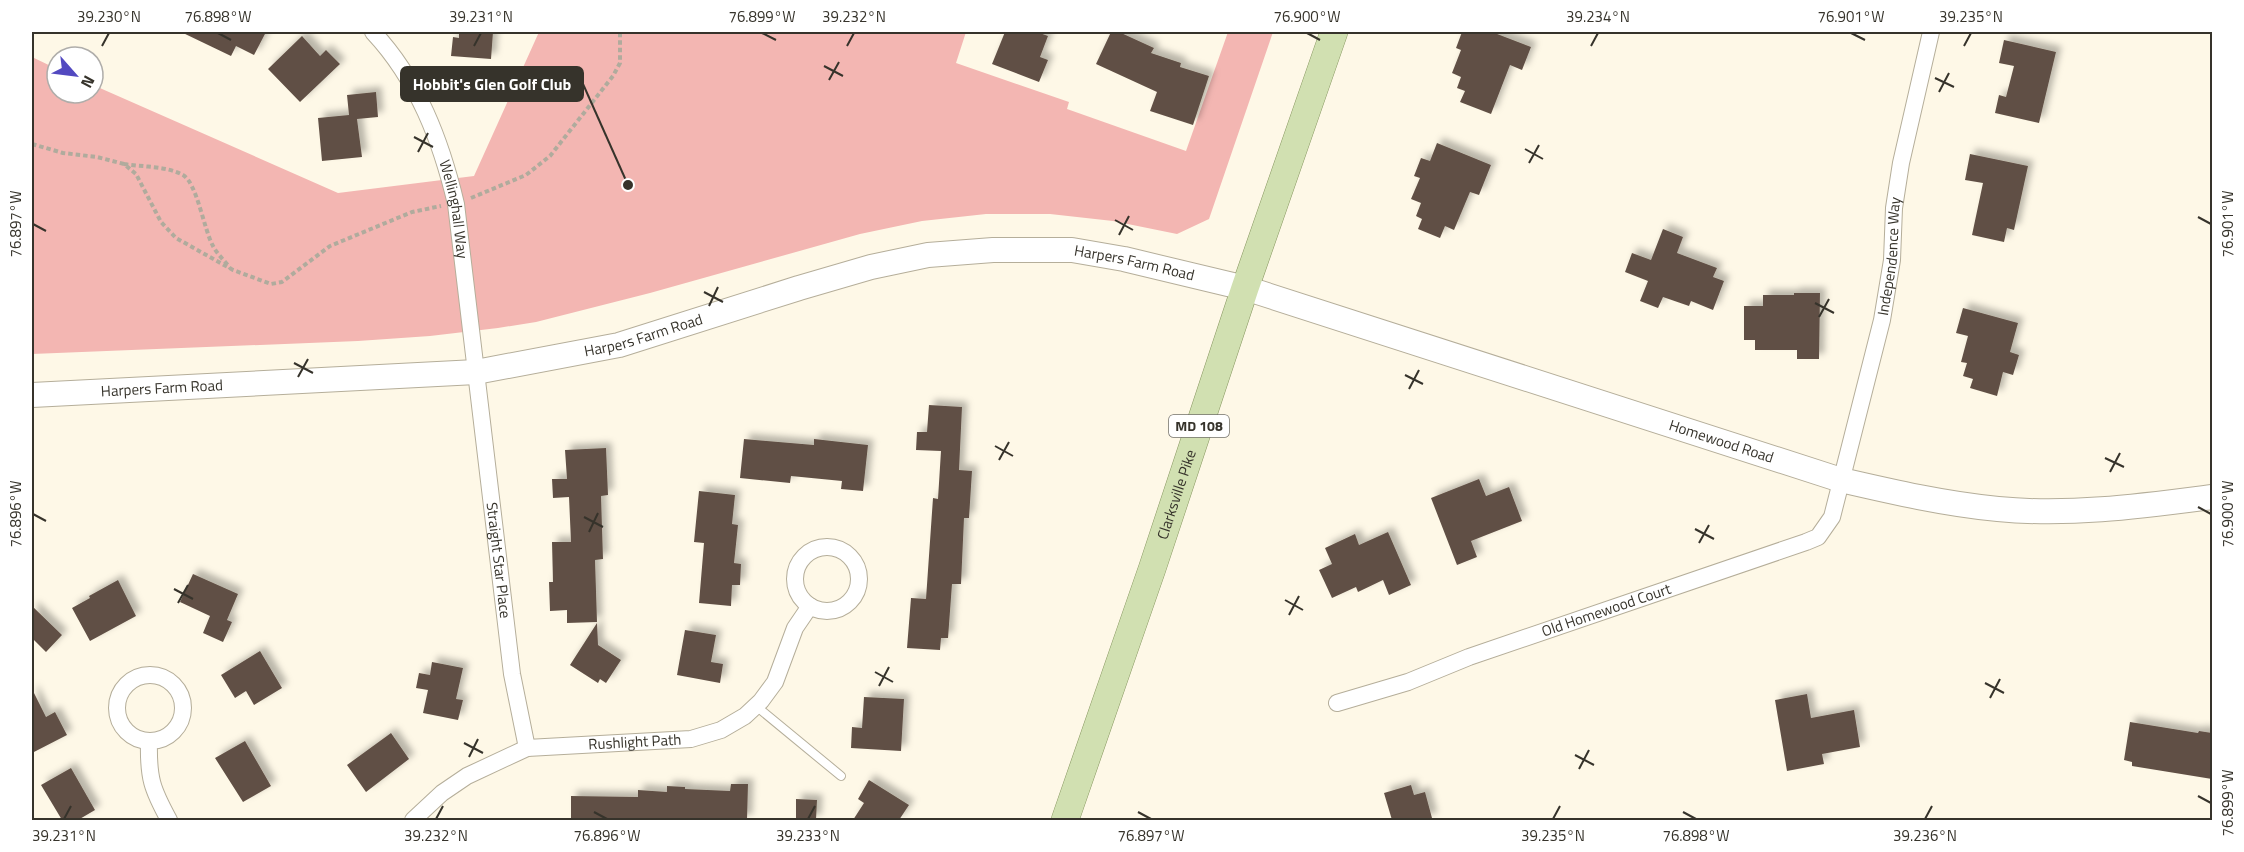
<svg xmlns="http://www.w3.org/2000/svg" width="2244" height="852" font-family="'Titillium Web',sans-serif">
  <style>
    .green { fill: #f3b6b2 }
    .building { fill: #615045; filter: url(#shadow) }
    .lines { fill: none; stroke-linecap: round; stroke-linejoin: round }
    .lane-casing { stroke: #b5ae9a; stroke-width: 10 }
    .street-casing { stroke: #b5ae9a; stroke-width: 18 }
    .secondary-casing { stroke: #b5ae9a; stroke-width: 26 }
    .primary-casing { stroke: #879660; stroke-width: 28 }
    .path { stroke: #b0ab9d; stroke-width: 4; stroke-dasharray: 4.5 3; stroke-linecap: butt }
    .lane { stroke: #fff; stroke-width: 8 }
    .street { stroke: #fff; stroke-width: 16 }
    .secondary { stroke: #fff; stroke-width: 24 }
    .primary { stroke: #d1e0b1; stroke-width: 27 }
    .ticks { fill: none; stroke: #36332b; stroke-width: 2 }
    .labels { text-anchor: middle; stroke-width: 6; stroke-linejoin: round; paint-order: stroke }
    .shield { fill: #fff; stroke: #72706b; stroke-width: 1.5 }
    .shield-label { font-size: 14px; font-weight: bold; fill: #36332b }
    .street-label { font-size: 15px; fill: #36332b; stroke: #fff }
    .leader { fill: none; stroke: #36332b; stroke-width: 2 }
    .callout-dot { fill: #36332b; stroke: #fff; stroke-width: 2 }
    .callout { fill: #36332b; stroke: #36332b; stroke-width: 2 }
    .callout-label { font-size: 16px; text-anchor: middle; font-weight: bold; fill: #fff }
    .neatline { fill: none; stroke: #36332b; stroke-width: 2 }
    .ticks-label { font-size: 15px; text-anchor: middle; fill: #36332b }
  </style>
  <defs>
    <filter id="shadow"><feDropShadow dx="5.5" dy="-5.5" stdDeviation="3" flood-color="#0004"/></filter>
  </defs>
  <rect width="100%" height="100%" fill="#fef8e7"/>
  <path class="green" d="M539 32H966L956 63 1069 102 1067 109 1186 151 1228 32H1273L1209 219 1177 234 1113 221 1050 214H986L922 221 860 234 650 293 536 322 498 328 430 336 358 341 32 354V57L57 69V93H93V85L338 193 474 176Z"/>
  <path class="building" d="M181 32H266L254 55 236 46 231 56Z
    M459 32H493L491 59 451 56 453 37 459 38Z
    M1005 32H1037L1048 36 1040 57 1048 60 1039 82 992 64Z
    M1111 32H1119L1154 48 1151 53 1181 63 1180 67 1209 76 1193 125 1150 111 1157 92 1096 64Z
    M1462 32H1492L1531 47 1522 70 1510 65 1491 114 1460 102 1465 91 1457 88 1461 77 1452 73 1461 50 1456 48Z
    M302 36 320 56 326 50 340 64 300 102 268 69Z
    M2004 40 2056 52 2039 123 1995 113 1999 95 2006 97 2014 66 1999 63Z
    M376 92 378 117 357 119 362 157 322 161 318 118 349 115 347 95Z
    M1437 143 1491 165 1479 195 1470 192 1454 230 1445 226 1440 238 1418 229 1422 219 1416 216 1421 203 1411 199 1420 178 1414 176 1421 158 1430 161Z
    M1970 154 2028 166 2014 230 2007 228 2004 242 1972 235 1983 183 1965 180Z
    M1663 229 1683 237 1677 253 1717 268 1713 277 1724 281 1713 310 1691 301 1689 306 1663 297 1658 308 1640 301 1648 281 1625 272 1632 253 1651 260Z
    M1794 293H1820L1819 359H1797V350H1755V340H1744V306H1763V295H1794Z
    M1963 308 2018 323 2010 352 2019 355 2013 375 2003 372 1997 396 1970 388 1973 379 1963 376 1967 363 1961 362 1968 336 1956 333Z
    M929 405 962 407 959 470 972 471 969 518H964L961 584H952L948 638H941L940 650 907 648 911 598 926 599 933 498 938 499 941 451 916 450 917 432H927Z
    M744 439 814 445V439L868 445 863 491 841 489 842 481 791 476 790 483 740 478Z
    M606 448 608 495 601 496 603 559 595 560 597 622 567 623V610L550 611 549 582H553L552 542H571L569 497 553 498 552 479H567L565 450Z
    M1479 479 1486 496 1509 487 1522 521 1471 541 1477 557 1457 565 1431 498Z
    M699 491 735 495 732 524 738 525 734 563 741 564 740 585H732L731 606 699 603 704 543 694 542Z
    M1388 532 1411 585 1389 595 1383 580 1358 592 1356 587 1332 598 1319 570 1332 564 1325 548 1355 534 1359 545Z
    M193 574 238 594 227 620 232 622 223 642 203 633 210 616 180 602Z
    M118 580 136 616 90 641 72 608 90 598 89 596Z
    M32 606 62 635 46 652 32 638Z
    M597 623 598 645 621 660 606 683 600 679 598 683 570 665Z
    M685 630 716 635 711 662 723 664 720 683 677 675Z
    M260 651 282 688 254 705 246 691 235 698 221 675Z
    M432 662 463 668 456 699 463 700 458 720 423 713 428 690 416 688 419 673 430 675Z
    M32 689 46 717 55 712 67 735 32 753Z
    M1807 694 1811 718 1854 710 1860 747 1822 754 1824 764 1787 771 1775 700Z
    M864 697 904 699 901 751 851 748 852 727 862 728Z
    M2130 722 2198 733 2199 731 2212 733V779L2132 766V762L2124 760Z
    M391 733 409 759 366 792 347 765Z
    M245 741 271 786 243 802 215 758Z
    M71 768 95 810 78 820H62L41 785Z
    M869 780 909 805 899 820H853L864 803 858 799Z
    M731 784H748L747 820H571V796L638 797V790L667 792V786L685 787V789L730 791Z
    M1411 785 1414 795 1425 792 1432 818 1423 820H1392L1384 793Z
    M796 799 817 800 816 820H796Z"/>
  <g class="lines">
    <g class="lane-casing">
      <path id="lane" d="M756 706 841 776"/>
    </g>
    <g class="street-casing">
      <g id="street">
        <path id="s1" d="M373 32C418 80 441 141 456 204L512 674 527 748"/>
        <circle cx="827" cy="579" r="32"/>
        <circle cx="150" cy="708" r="33"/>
        <path id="s2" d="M1337 703 1408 682 1469 657 1806 542 1818 537 1832 517 1882 320 1892 260 1894 208 1901 163 1931 32"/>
        <path d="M149 741C148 778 152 789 169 820"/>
        <path id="s3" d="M413 820 442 793 467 776 527 748 691 739 721 730 745 716 761 701 775 682 795 628 810 606"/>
      </g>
    </g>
    <g class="secondary-casing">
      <g id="secondary">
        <path id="s4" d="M32 395 476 372 619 345 799 288 871 267 928 255 993 250H1072L1124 259 1245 288 1841 480C1893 492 1945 504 1998 509 2070 516 2142 506 2212 497"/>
      </g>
    </g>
    <g class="primary-casing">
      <g id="primary">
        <path id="s5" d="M1065 820 1152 569 1245 288 1334 32"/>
      </g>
    </g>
    <path class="path" d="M32 144 63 153 97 157 124 164 136 174 161 222 176 238 233 270 271 284 282 282 330 246 412 212 441 206
      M124 164C143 167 167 166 183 175 197 183 204 230 213 246 217 254 225 261 230 268
      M471 198 526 175 550 156 613 76 620 63V32"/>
    <use href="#lane" class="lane"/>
    <use href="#street" class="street"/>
    <use href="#secondary" class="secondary"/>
    <use href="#primary" class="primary"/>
  </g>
  <path class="ticks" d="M218 33 231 40M762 33 776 40M1307 33 1320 40M1851 33 1865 40M102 46 109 33M474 46 481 33M847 46 854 33M1591 46 1598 33M1964 46 1971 33M824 66 843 76M1935 78 1954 87M829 80 839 62M1939 92 1949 73M414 137 433 147M1525 149 1543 159M418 152 428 133M1529 163 1539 145M2198 217 2211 224M1115 220 1133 230M33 224 46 231M1119 235 1129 216M704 292 723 302M1815 303 1834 313M709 306 718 287M1819 317 1829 299M294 363 313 373M1405 375 1423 384M298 377 308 359M1409 389 1419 370M995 446 1013 456M2105 458 2124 467M999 460 1009 442M2110 472 2120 453M2198 507 2211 514M33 514 46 521M584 517 603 527M1695 529 1714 539M589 532 598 513M1699 543 1709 525M174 589 193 599M1285 600 1303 610M178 603 188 585M1289 615 1299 596M875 672 893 682M1985 683 2004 693M879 686 889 667M1990 698 2000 679M464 743 483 753M1575 755 1594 765M469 757 478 739M1579 769 1589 750M2198 796 2211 803M594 812 607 819M1138 812 1151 819M1683 812 1696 819M64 819 71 806M436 819 443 806M808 819 815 806M1553 819 1560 806M1925 819 1932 806"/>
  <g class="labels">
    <rect class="shield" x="1169" y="415" width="60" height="22" rx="4.5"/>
    <g class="shield-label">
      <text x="1199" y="431">MD 108</text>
    </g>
    <g class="street-label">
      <text dy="5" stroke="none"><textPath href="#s1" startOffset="198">Wellinghall Way</textPath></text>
      <text dy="5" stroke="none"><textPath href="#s2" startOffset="801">Independence Way</textPath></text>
      <text dy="5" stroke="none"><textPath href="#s4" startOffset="1120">Harpers Farm Road</textPath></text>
      <text dy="5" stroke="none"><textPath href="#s4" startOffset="616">Harpers Farm Road</textPath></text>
      <text dy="5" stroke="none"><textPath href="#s4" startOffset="130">Harpers Farm Road</textPath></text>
      <text dy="5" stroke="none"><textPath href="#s4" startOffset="1734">Homewood Road</textPath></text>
      <text dy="5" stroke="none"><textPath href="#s5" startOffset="344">Clarksville Pike</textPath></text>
      <text dy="5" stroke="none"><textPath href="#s1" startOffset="552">Straight Star Place</textPath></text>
      <text dy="5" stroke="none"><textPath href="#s2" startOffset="285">Old Homewood Court</textPath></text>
      <text dy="5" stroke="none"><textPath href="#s3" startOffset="244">Rushlight Path</textPath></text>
    </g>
  </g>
  <path class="leader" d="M628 185L583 84"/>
  <circle class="callout-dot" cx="628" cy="185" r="6"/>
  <rect class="callout" x="401" y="67" width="182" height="34" rx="6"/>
  <g class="callout-label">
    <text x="492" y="90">Hobbit's Glen Golf Club</text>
  </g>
  <rect width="2244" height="852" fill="none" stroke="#ffffff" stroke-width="66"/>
  <g transform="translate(75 75) rotate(118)"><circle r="28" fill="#ffffff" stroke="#afadaa" stroke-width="1.5"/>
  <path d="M0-4.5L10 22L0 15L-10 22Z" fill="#5249c0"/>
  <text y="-9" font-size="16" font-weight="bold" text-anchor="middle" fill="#36332b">N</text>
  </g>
  <rect x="33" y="33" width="2178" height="786" class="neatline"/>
  <g class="ticks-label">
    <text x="109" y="22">39.230°N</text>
    <text x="218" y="22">76.898°W</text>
    <text x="481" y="22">39.231°N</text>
    <text x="762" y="22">76.899°W</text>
    <text x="854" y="22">39.232°N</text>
    <text x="1307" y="22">76.900°W</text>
    <text x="1598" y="22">39.234°N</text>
    <text x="1851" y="22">76.901°W</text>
    <text x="1971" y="22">39.235°N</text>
    <text transform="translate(2228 224) rotate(-90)" y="5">76.901°W</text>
    <text transform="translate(16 224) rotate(-90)" y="5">76.897°W</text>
    <text transform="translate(2228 514) rotate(-90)" y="5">76.900°W</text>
    <text transform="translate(16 514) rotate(-90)" y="5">76.896°W</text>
    <text transform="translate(2228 803) rotate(-90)" y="5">76.899°W</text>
    <text x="64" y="841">39.231°N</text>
    <text x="436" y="841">39.232°N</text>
    <text x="607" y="841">76.896°W</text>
    <text x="808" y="841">39.233°N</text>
    <text x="1151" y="841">76.897°W</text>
    <text x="1553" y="841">39.235°N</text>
    <text x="1696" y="841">76.898°W</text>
    <text x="1925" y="841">39.236°N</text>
  </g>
</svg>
